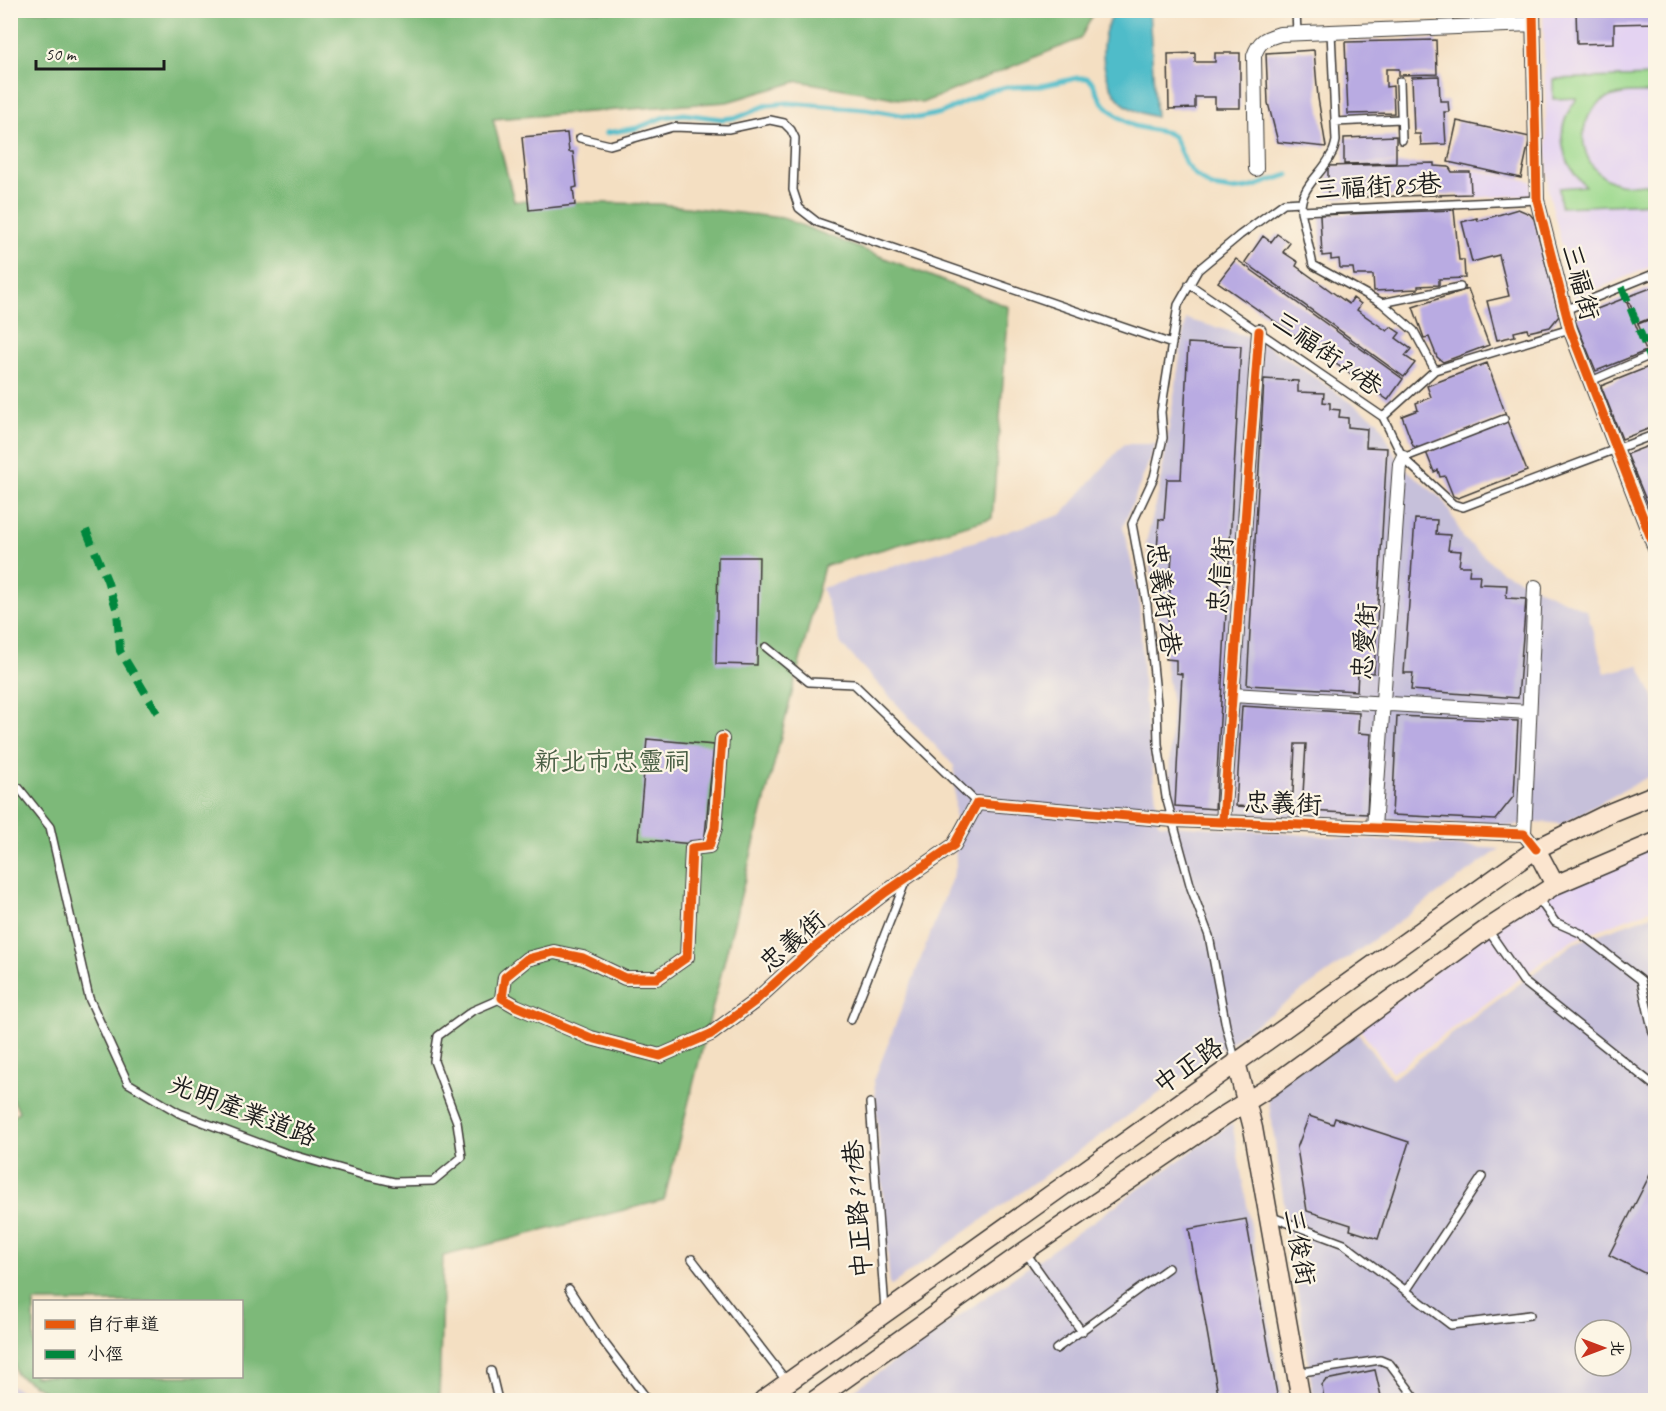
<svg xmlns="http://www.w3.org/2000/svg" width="1666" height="1411" font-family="Caveat,'LXGW WenKai TC',sans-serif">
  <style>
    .built { fill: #e4d3f2 }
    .industrial { fill: #c6c0da; fill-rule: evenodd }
    .green { fill: #9cd98e; stroke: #5c7a55; stroke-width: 1.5 }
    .forest { fill: #7db979; stroke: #4c6a4a; stroke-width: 1.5; fill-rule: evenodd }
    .water { fill: #4fbcc9; stroke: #366c72; stroke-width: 1.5 }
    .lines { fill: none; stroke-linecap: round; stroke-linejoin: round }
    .stream { stroke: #4fbcc9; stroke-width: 5 }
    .building { fill: #b9abe2 }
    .lane-casing { stroke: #3c3935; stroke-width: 10 }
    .street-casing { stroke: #3c3935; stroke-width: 16 }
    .secondary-casing { stroke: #3c3935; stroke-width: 21 }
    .lane { stroke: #fff; stroke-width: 7 }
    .street { stroke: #fff; stroke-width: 14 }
    .secondary { stroke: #fbe5cf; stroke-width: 18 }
    .quiet { stroke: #00873e; stroke-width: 8; stroke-dasharray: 15 8; stroke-linecap: butt }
    .cycleway-casing { stroke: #fcf5e5; stroke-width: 13 }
    .cycleway { stroke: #e8590c; stroke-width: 9 }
    .labels { text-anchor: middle; stroke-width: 4.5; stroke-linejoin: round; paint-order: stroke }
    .street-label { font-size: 26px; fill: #1c1c1c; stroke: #fcf5e5 }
    .park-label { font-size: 26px; fill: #495e44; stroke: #fcf5e5 }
  </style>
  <rect width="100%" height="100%" fill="#fcf5e5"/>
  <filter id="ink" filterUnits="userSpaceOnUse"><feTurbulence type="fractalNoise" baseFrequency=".0167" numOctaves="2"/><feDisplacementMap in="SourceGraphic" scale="12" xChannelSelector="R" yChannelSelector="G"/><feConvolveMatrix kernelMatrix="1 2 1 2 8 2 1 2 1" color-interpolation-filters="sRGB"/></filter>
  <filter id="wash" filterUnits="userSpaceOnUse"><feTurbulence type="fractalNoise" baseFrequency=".008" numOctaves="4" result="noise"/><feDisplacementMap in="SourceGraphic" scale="24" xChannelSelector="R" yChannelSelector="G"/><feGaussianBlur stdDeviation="1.35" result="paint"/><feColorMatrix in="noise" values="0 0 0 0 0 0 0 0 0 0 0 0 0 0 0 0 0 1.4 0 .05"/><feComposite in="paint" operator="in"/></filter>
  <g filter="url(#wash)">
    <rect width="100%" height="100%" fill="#f4dfc2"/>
    <path class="built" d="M1543 11H1655V265L1575 298 1548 189Z
      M1458 167 1531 181V195L1459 198Z
      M1646 849 1655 869V908L1572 940 1392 1073 1359 1028 1552 885Z"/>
    <path class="industrial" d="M1186 319 1258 339 1378 421 1400 464 1444 501 1464 539 1501 571 1587 611 1605 673 1639 665 1655 700V773L1562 824 1543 822 1513 826 1175 813 1169 783 1172 704 1146 542 1159 492Z
      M1124 444H1156L1123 527 1139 595 1144 697 1159 824 1500 849 890 1286 874 1080 956 867 954 766 841 644 822 588 1061 515Z
      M1655 914V1400H1314L1267 1091 1353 1027 1392 1079 1574 943ZM1585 1330H1621V1366H1585Z
      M1232 1123 1283 1400H840Z
      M11 1385 36 1400H11Z"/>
    <path class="green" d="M1655 76V93C1637 93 1618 91 1602 101 1570 124 1582 175 1619 184 1630 186 1644 184 1655 183V203L1561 207 1559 188 1585 186C1567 168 1555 141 1567 115 1569 109 1574 104 1577 98L1553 99V79Z"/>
    <path class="forest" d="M11 11H1095L1080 39 922 103 799 81 727 102 493 119 514 201 660 204 783 218 1009 307 992 518 824 566 664 1200 443 1256 439 1400H59L16 1374 10 1332V1119L19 1111 10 1095ZM34 1302H242V1376H34Z"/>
    <path class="water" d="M1118 11H1149L1156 117C1143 114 1126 109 1118 98 1100 76 1096 31 1118 11Z"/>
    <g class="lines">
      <path class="stream" d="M606 133 637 128 664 117 684 114 722 119 739 117 767 105 788 103 866 109 918 118 941 113 988 91 1007 87 1041 86 1077 78H1087L1092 82 1102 102 1116 115 1134 126 1168 133 1174 137 1186 164 1196 176 1212 187 1232 190 1249 188 1288 175"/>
    </g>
    <g id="blocks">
      <path class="building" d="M1449 10H1487L1486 17Z
        M1576 10H1656V23L1614 24V43L1577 44Z
        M1436 40 1437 74 1399 75V69H1386V87L1393 86 1394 113 1348 114 1345 42Z
        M1314 50 1318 98 1326 147 1278 142 1268 103 1266 53Z
        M1195 53V62H1215V53H1240V108H1215V97H1195V108L1169 109 1168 54Z
        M1439 76 1440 101H1448L1449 112H1444L1446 144 1421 145 1420 134H1414L1412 77Z
        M1457 121 1530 137 1521 178 1448 162Z
        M567 133 569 152H573L577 187 573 188 575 205 529 210 522 137Z
        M1396 136V163L1344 164V138Z
        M1434 163V166L1449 167 1452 172H1470L1471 194 1328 198V166Z
        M1518 209 1530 214 1534 219 1559 316 1550 327 1528 332 1527 329 1514 332 1515 336 1497 340 1487 301 1509 296 1499 255 1472 262 1462 222 1477 218 1478 221Z
        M1454 210 1459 260H1464L1465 278 1439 279V285L1418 286V289L1374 291 1373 275H1354L1353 268H1340L1339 259 1331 260V255L1322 256 1320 215Z
        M1277 234 1290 243 1283 252 1298 262 1296 266 1349 304 1353 298 1361 304 1357 310 1387 331 1391 327 1400 333 1396 338 1411 349 1405 356 1415 363 1404 377 1245 262 1263 236 1271 242Z
        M1236 259 1403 379 1388 400 1218 282Z
        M1656 286V316L1638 323 1627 297Z
        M1468 289 1489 345 1443 362 1437 357 1429 337 1424 338 1413 307Z
        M1625 298 1646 351 1596 371 1574 318Z
        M1656 317V347L1649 350 1638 324Z
        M1188 343 1241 346 1215 809 1175 806 1182 674 1176 673V660L1166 659 1172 553 1157 552 1159 519 1164 520 1167 479H1181Z
        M1487 363 1506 415 1420 448 1413 446 1402 416 1418 410 1416 403 1431 397 1427 386Z
        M1651 366 1656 377V426L1622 439 1601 386Z
        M1264 379 1298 381V392L1324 393 1323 402 1330 403V409L1340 410 1339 417 1348 418V427L1367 429 1366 447 1387 448 1374 673 1358 672 1357 691 1247 685Z
        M1507 421 1527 471 1458 498 1453 496 1445 476 1440 477 1438 470 1434 472 1426 452Z
        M1656 443V504L1649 507 1627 454Z
        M1415 519 1437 520 1436 534 1450 535 1448 550 1461 551 1459 566H1470L1469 575H1480L1479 584 1507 585 1506 598 1526 599 1518 698 1411 690 1413 673H1404Z
        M718 557H759L757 665 716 664Z
        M1242 706 1359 713 1358 733 1371 734 1367 814 1307 811 1308 794H1303L1306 744H1295L1293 793 1287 792 1286 809 1236 806Z
        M1397 716 1518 721 1514 796 1495 820 1392 815Z
        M647 739 714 745 704 845 638 839Z
        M1309 1116 1333 1124 1335 1118 1409 1142 1378 1239 1350 1230 1351 1225 1307 1211 1297 1148Z
        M1656 1163V1279L1609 1255Z
        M1246 1219 1278 1400H1219L1189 1229Z
        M1375 1370 1381 1396 1359 1400H1324L1322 1385 1326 1380Z"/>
    </g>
  </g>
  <g filter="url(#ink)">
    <use href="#blocks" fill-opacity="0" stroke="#3c3935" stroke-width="1.5"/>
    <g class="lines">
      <g class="lane-casing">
        <path id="lane" d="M1296 10 1297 34
          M1331 32 1336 141C1335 146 1334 151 1331 155 1322 175 1300 186 1301 211L1537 200
          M1400 81 1402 140
          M1335 122 1401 119
          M580 138 610 145 673 127 728 129 770 120 784 123 791 130 795 138 793 190 799 208 817 222 1172 344
          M1301 211 1313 265 1382 303 1414 331 1435 370 1570 329
          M1189 284 1383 417 1403 458 1453 504 1463 507 1656 434
          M1382 303 1460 287
          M1565 310 1656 273
          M1591 381 1656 353
          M1383 417 1435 370
          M1403 458 1504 419
          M1642 516 1656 511
          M766 647 809 682 854 684 977 803
          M10 785 19 788 50 827 89 998 128 1083 179 1113 283 1152 363 1175 394 1182 433 1181 462 1157 457 1122 434 1061 438 1036 472 1011 502 998
          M1538 898 1555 922 1580 933 1641 980 1653 1033 1656 1034
          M1488 930 1523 981 1656 1087
          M851 1020 906 880
          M1236 1062 1226 1026 1209 936 1191 888 1166 797 1158 744 1157 704 1147 605 1132 524 1154 477 1163 438 1161 412 1178 305 1198 270 1240 235 1284 203 1301 202
          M870 1103 885 1310
          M1272 1217 1344 1244 1451 1325 1530 1315
          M1026 1253 1082 1332
          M692 1259 788 1383
          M569 1289 600 1337 648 1400
          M1406 1291 1482 1177
          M1056 1349 1168 1268
          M491 1371 498 1400
          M1296 1373 1380 1360 1390 1364 1417 1400
          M1648 1400 1656 1396"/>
      </g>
      <g class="street-casing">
        <path id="street" d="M1533 10 1537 200 1570 329 1656 551
          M1256 169 1254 56C1259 41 1264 39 1280 34L1533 24
          M1232 695 1529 712
          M722 739 715 828 709 846 692 848 687 957 657 978H625L583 958 554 952 527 959 505 977 502 998 516 1006 591 1038 660 1056 711 1034 754 1002 811 950 886 892 954 845 977 803 1173 820 1524 834 1536 849
          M1223 821 1259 331
          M1374 827 1400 464 1403 458
          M1524 834 1535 587"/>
      </g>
      <g class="secondary-casing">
        <path id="secondary" d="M1536 849 1555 885
          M1236 1062 1253 1128 1301 1400
          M763 1400 1536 849 1607 814 1656 794
          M815 1400 1025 1251 1225 1115 1270 1087 1487 929 1555 885 1656 842"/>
      </g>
      <use href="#lane" class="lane"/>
      <use href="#street" class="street"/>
      <use href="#secondary" class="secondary"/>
      <path class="quiet" d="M1622 287 1656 372
        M86 530 107 580 117 611 120 651 160 717"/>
      <g class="cycleway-casing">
        <path id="cycleway" d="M1533 10 1537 200 1570 329 1656 551
          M722 739 715 828 709 846 692 848 687 957 657 978H625L583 958 554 952 527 959 505 977 502 998 516 1006 591 1038 660 1056 711 1034 754 1002 811 950 886 892 954 845 977 803 1173 820 1524 834 1536 849
          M1223 821 1259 331"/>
      </g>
      <use href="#cycleway" class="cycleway"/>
    </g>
  </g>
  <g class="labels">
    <g class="street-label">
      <text transform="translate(1378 186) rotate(-3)" y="9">三福街85巷</text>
      <text transform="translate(1581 282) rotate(75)" y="9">三福街</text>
      <text transform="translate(1328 353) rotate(35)" y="9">三福街74巷</text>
      <text transform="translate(1220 575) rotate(-86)" y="9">忠信街</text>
      <text transform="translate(1164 599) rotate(82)" y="9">忠義街2巷</text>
      <text transform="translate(1364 641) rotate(-86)" y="9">忠愛街</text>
      <text transform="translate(1283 803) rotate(2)" y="9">忠義街</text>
      <text transform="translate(792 941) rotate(-41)" y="9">忠義街</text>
      <text transform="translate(1188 1065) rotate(-35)" y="9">中正路</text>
      <text transform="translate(243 1110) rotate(21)" y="9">光明產業道路</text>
      <text transform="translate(857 1209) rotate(-94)" y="9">中正路711巷</text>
      <text transform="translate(1300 1247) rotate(80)" y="9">三俊街</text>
    </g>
    <g class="park-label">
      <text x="612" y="770">新北市忠靈祠</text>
    </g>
  </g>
  <rect width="1666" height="1411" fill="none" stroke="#fcf5e5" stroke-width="36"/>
  <rect x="33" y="1300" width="210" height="78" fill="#fcf5e5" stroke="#a29e95" stroke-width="1.5"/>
  <rect x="45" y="1320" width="30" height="9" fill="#e8590c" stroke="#a29e95" stroke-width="1.5"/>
  <text x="87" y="1330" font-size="18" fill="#1c1c1c">自行車道</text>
  <rect x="45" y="1350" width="30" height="9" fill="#00873e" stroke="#a29e95" stroke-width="1.5"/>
  <text x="87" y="1360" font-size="18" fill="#1c1c1c">小徑</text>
  <g transform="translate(1603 1348) rotate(90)"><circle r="28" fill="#fcf5e5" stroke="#a29e95" stroke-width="1.5"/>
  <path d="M0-4.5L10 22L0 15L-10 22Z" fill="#c8321e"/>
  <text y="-9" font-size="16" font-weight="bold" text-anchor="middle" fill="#1c1c1c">北</text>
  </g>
  <path d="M36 60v9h128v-9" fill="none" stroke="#1c1c1c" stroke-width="3"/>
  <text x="45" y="60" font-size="18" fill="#1c1c1c" stroke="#fcf5e5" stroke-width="4.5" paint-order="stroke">50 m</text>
</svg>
